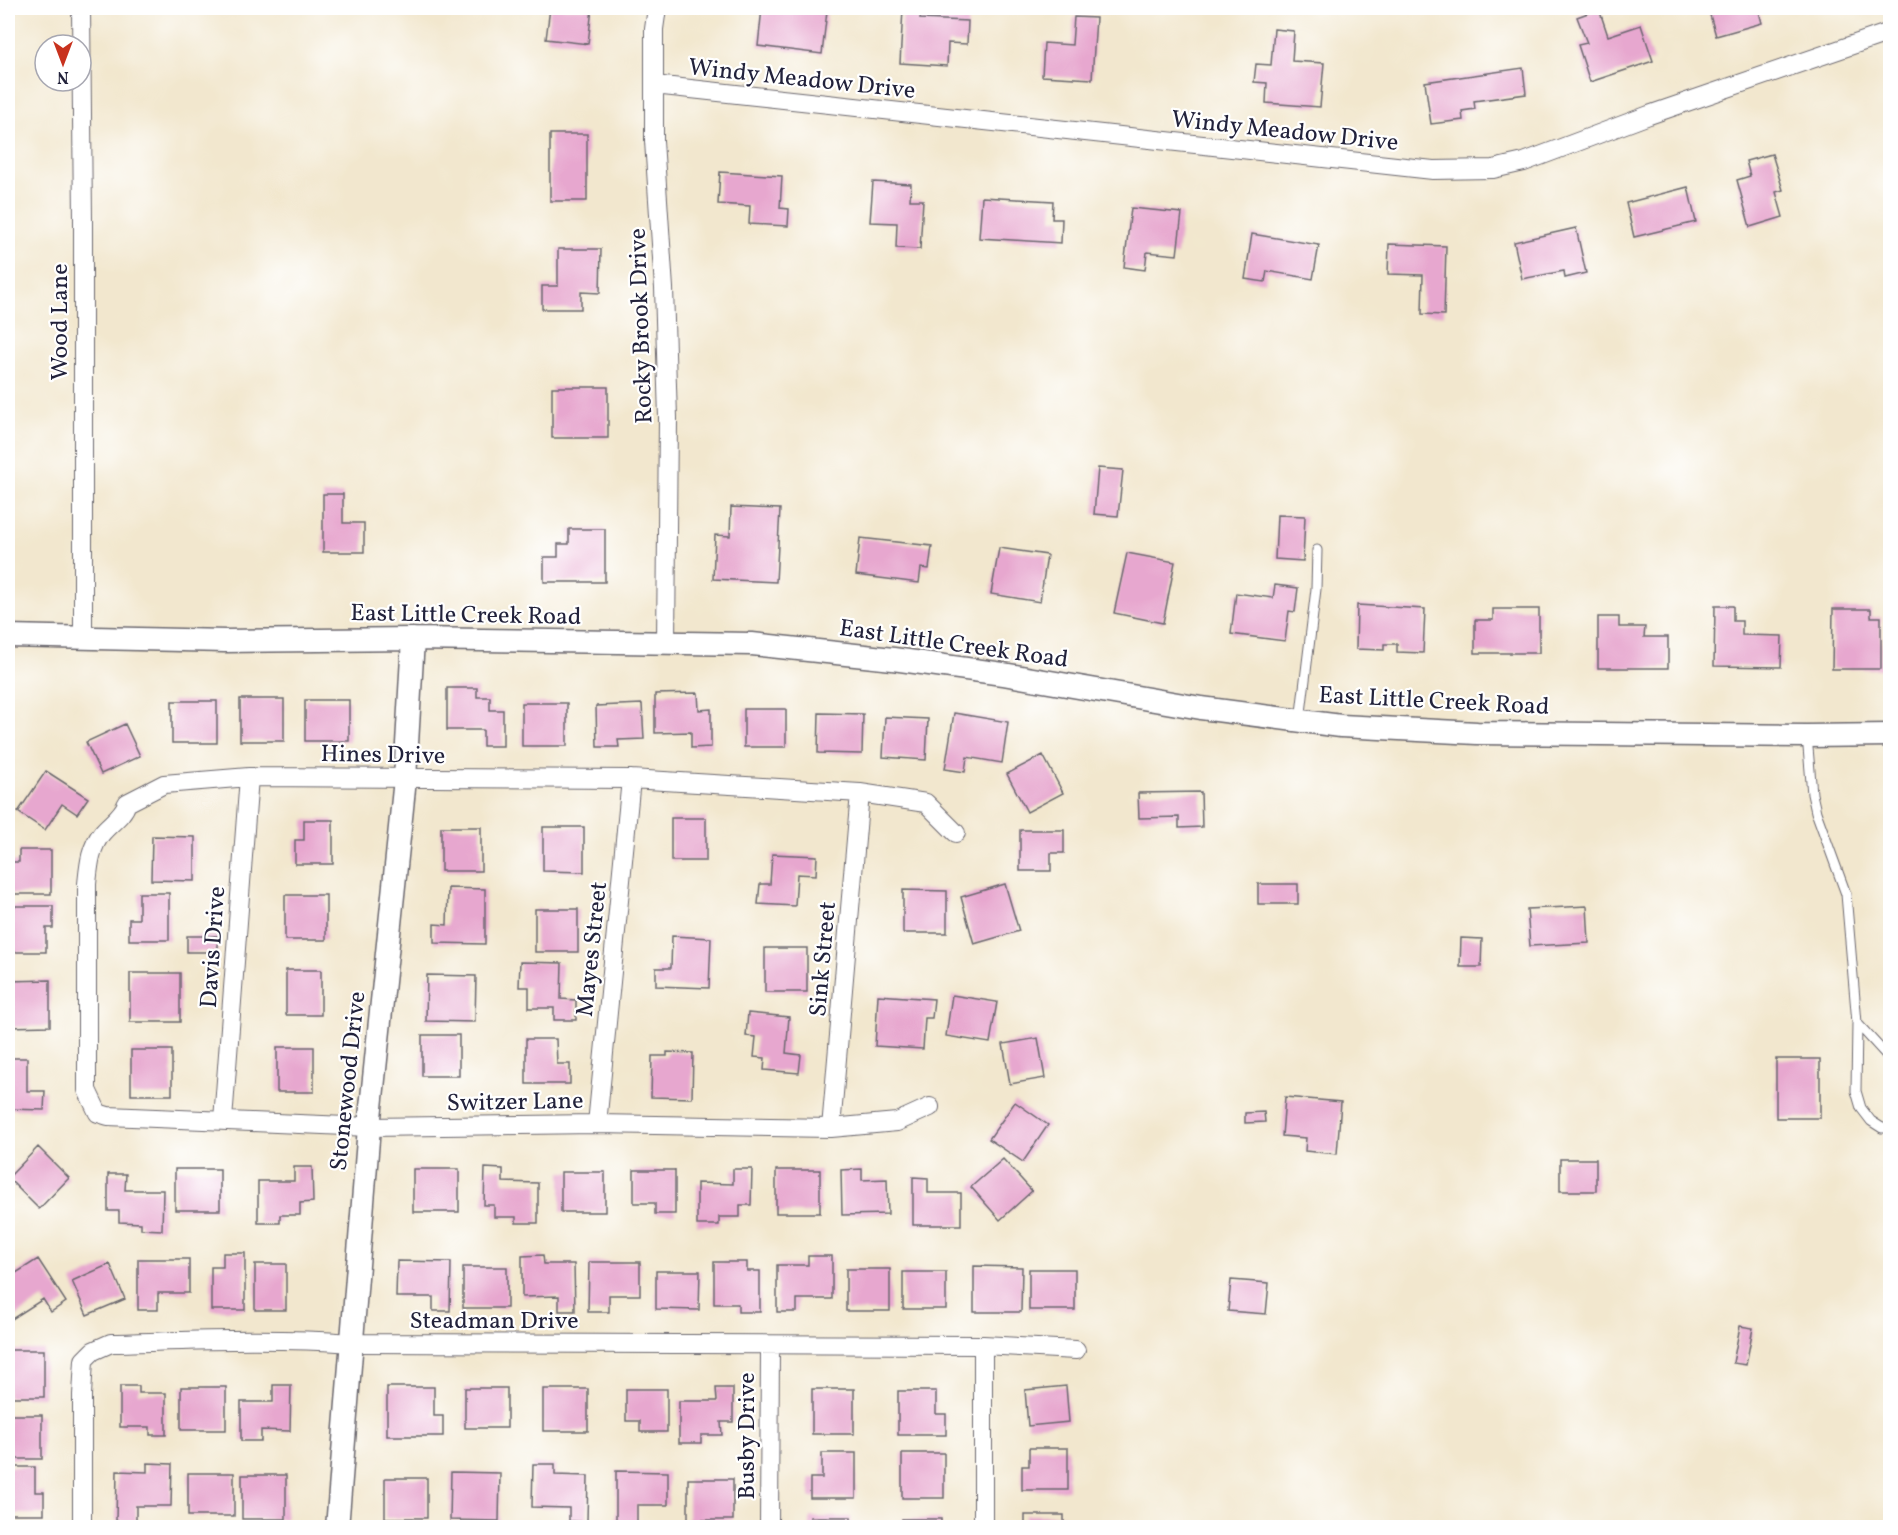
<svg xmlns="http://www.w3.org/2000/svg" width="1898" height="1535" font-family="Vollkorn,serif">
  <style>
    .building { fill: #e7a7cf }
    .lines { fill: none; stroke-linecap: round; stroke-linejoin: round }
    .service-casing { stroke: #6b676e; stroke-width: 11 }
    .minor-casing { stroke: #6b676e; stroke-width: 20 }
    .tertiary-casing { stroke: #6b676e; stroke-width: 25 }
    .service { stroke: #fff; stroke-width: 9 }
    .minor { stroke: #fff; stroke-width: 18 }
    .tertiary { stroke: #fff; stroke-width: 22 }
    .labels { text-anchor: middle; stroke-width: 4.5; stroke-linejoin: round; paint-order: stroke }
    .street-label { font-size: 24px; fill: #22223b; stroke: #fff }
  </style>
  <rect width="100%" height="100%" fill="#fff"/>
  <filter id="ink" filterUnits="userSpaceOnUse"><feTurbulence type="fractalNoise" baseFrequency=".0167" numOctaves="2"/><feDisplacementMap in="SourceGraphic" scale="12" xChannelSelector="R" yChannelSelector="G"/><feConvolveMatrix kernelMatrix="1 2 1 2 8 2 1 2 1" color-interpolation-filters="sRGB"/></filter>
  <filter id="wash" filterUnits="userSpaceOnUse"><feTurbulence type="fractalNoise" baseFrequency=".008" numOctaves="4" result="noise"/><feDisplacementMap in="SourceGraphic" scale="24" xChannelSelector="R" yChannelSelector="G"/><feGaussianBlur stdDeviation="1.35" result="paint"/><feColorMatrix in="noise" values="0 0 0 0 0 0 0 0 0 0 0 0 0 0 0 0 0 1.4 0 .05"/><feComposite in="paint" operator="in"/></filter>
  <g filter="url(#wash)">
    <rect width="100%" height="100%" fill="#f2e7ce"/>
    <g id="blocks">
      <path class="building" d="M550 8H592L588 44 546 39Z
        M762 8H796L827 11 822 54 758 46Z
        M1708 8H1758L1762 23 1716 36Z
        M903 9 921 10 920 19 968 21 967 44 948 43 947 66 900 63Z
        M1599 9 1608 36 1641 25 1653 61 1590 82 1578 45 1587 43 1577 17Z
        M1074 17 1096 18 1092 79 1042 76 1044 43 1072 45Z
        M1274 29 1294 31 1292 61 1324 63 1320 107 1266 103 1267 83 1254 82 1256 64 1271 65Z
        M1523 68 1526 94 1474 101 1475 109 1462 111 1463 120 1431 124 1425 82Z
        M550 134H587V201H550Z
        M1772 154 1783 190 1776 192 1783 217 1750 227 1737 180 1750 176 1746 161Z
        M720 172 782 176 780 208 789 209 788 226 749 224 750 206 718 204Z
        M873 182 911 184 910 200H923L920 249 896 248 897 223 870 222Z
        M1688 187 1696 222 1634 237 1626 203Z
        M982 197 1053 201 1052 219H1062L1061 243 979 238Z
        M1131 208 1182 213 1177 255 1147 252 1145 270 1124 267Z
        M1576 228 1586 273 1565 278 1564 271 1522 279 1514 242Z
        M1252 234 1319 245 1313 279 1267 271 1265 282 1245 279Z
        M1389 244 1446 246 1444 315 1422 314 1423 275 1388 274Z
        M558 249H601L600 293 581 292V309H542V286H558Z
        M552 387H608V438H552Z
        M1098 468 1123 470 1118 516 1094 514Z
        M323 494H343V523H364V552H323Z
        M731 507 780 509 776 582 713 579 715 535 730 536Z
        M1277 515 1305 516 1303 561 1275 559Z
        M569 529H605V582H544V557H558V544H569Z
        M860 538 932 546 929 569 921 568 919 583 856 575Z
        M999 548 1047 555 1040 602 991 594Z
        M1127 553 1175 562 1163 623 1114 613Z
        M1275 585 1298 588 1295 612 1289 611 1285 641 1231 634 1236 593 1273 598Z
        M1357 605 1425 609 1423 653 1397 652V644H1384V650L1356 649Z
        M1715 606H1733V621H1742V635L1782 636 1781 667 1714 666Z
        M1493 609H1539V653H1475V620H1493Z
        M1833 609H1871V617H1881V669H1832Z
        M1598 617H1619V627H1645L1644 637H1668V668H1598Z
        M447 688H477V697H490V710H503V746H483V730H447Z
        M698 693 699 710 711 709V747L691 748V732L655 733V694Z
        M240 699H284V741H240Z
        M305 700H349V741H305Z
        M172 701H217V743H172Z
        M522 703H567V746H522Z
        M642 704 644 739 618 740 619 747H597L596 706Z
        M744 709H786V747H744Z
        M819 713 863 714 862 754 818 753Z
        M954 713 1008 722 1002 763 967 757 965 772 945 769Z
        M885 717 928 719 926 760 883 757Z
        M125 724 140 756 101 774 86 742Z
        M1043 755 1063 793 1027 812 1007 774Z
        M46 771 88 798 77 814 62 804 45 830 18 812Z
        M1201 792 1202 827 1179 828V817L1139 818 1138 793Z
        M671 818H706V861H671Z
        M304 820H333V864H295V840H304Z
        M441 827H481V871H441Z
        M543 827H584V872L543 871Z
        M1020 830H1064V853H1051V871H1020Z
        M152 836 195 837V881L151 880Z
        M19 850H51V894H8V862H19Z
        M772 854 817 856 816 875 797 874 795 906 758 904 760 884H770Z
        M1005 884 1019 931 974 944 961 897Z
        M1258 884H1298V904H1258Z
        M448 888 485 889V944L434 943V924L447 925Z
        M903 890 947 891V933H903Z
        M139 893H169V940H129V919H139Z
        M285 895H326V940H285Z
        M8 906H53V928H46V952H8Z
        M1587 906 1589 943 1530 946 1527 909Z
        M535 909H578V952H535Z
        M187 936H218V952H187Z
        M672 936 711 938 709 988 656 986V968H671Z
        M1461 938 1482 939 1481 967H1460Z
        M765 948H807V992H765Z
        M520 962 562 963 561 999 576 1000V1020H554V1008H529V987H519Z
        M286 970H321V1015H286Z
        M130 973H180V1022H130Z
        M427 975 476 976 475 1022 426 1021Z
        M50 980V1026L8 1027V981Z
        M878 995 934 999 932 1018H925L923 1049 875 1046Z
        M952 995 997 1002 990 1043 946 1036Z
        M748 1013 789 1017 786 1053 801 1055 799 1073 764 1070 765 1058 754 1057 756 1037 746 1036Z
        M422 1035H459V1076H422Z
        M1038 1038 1045 1078 1010 1084 1003 1044Z
        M526 1039H556L557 1064H570V1084H526Z
        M277 1047H314V1092H277Z
        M131 1050H172V1095H131Z
        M667 1052 693 1053 692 1098 651 1097 652 1056H667Z
        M8 1058H27V1091H45L44 1110 8 1109Z
        M1776 1059H1820V1118H1776Z
        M1285 1097 1341 1102 1337 1154 1305 1151 1306 1138 1282 1136Z
        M1015 1102 1048 1125 1023 1162 989 1139Z
        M1264 1112 1265 1122 1245 1123V1113Z
        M38 1147 69 1178 39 1209 8 1178Z
        M1003 1159 1032 1191 1000 1220 971 1187Z
        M1560 1159H1596V1191H1560Z
        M294 1167H312L313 1202 300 1203V1215H280V1223H258V1181H294Z
        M485 1168 503 1169V1182L538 1183V1223H516V1217H494V1205H484Z
        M175 1169H220V1210H175Z
        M413 1169H459V1212H413Z
        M733 1169H752L751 1205H740V1217H719V1225H697V1183L733 1184Z
        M862 1169V1180L887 1179 888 1214 842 1215 841 1170Z
        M634 1170H675V1214H655V1203H634Z
        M776 1170H820V1213H776Z
        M561 1172H605V1212H561Z
        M108 1174H126L125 1190H163L162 1230 141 1229V1223L119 1222V1211H108Z
        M913 1177 928 1178V1193H961V1225H913Z
        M223 1253H245V1310H211V1267H223Z
        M543 1255 544 1264H574L575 1311H559V1296L522 1297V1256Z
        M808 1256H832V1299H797V1312H777V1265H808Z
        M38 1259 66 1302 51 1312 43 1299 12 1319 8 1313V1278Z
        M138 1259H189V1293H158V1310H138Z
        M397 1261 451 1262 450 1311H433V1297H396Z
        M589 1262H640V1295H609V1312H588Z
        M714 1262H747V1271H760V1312H738V1304H714Z
        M110 1264 125 1299 87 1315 72 1281Z
        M255 1264H286V1310H255Z
        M974 1266 1022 1267 1021 1312H974Z
        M463 1267H507V1308H463Z
        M846 1269H890V1311H846Z
        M1029 1269H1075V1310H1029Z
        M656 1271H700L699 1310 656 1309Z
        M903 1272H946V1309H903Z
        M1231 1280 1269 1283 1266 1314 1228 1311Z
        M1740 1326 1753 1328 1746 1365 1733 1363Z
        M8 1350H44V1397H8Z
        M273 1385H291L290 1431 261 1430V1441H241V1402H273Z
        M120 1386H139V1393H166V1435H150V1427H120Z
        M1066 1386 1069 1422 1028 1426 1025 1390Z
        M181 1387H226V1430H181Z
        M387 1387H434V1416H443V1436H387Z
        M465 1388H507V1428H465Z
        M716 1388H733V1422H721L722 1435H701V1443H679V1401H717Z
        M543 1389H588V1431H543Z
        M626 1389H667V1432H640V1421H626Z
        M812 1389H854V1434H812Z
        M898 1391H936V1414H946V1435H898Z
        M8 1415H42V1459H8Z
        M1029 1448H1068V1490H1022V1466H1029Z
        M822 1453H856V1498H810V1478H822Z
        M902 1453H944V1498H902Z
        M147 1463 172 1464 171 1506H136V1521H116L117 1471 147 1472Z
        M533 1464H555V1475L588 1476 587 1522 569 1521V1508L532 1507Z
        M8 1467H35V1492H44V1514H8Z
        M616 1471 668 1472V1505H637V1523H616Z
        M451 1472 500 1473 499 1521 450 1520Z
        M188 1473H234V1516H188Z
        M242 1475H286V1519H242Z
        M385 1478H427V1518H385Z
        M688 1479H733V1520H688Z
        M1025 1515H1064V1528H1025Z
        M810 1517H851V1528H810Z
        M902 1519H941V1528H902Z"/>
    </g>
  </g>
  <g filter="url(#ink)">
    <use href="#blocks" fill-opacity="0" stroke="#6b676e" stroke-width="1.5"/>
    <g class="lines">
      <g class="service-casing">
        <path id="service" d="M1300 721 1316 589 1317 550
          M1807 736 1812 794 1816 812 1846 894 1857 1023 1856 1091 1861 1108 1871 1121 1882 1128H1890
          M1857 1023 1890 1059"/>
      </g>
      <g class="minor-casing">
        <path id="minor" d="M81 8 83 222V637
          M657 8 654 29V141L664 288 668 418 666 644
          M654 85 1433 170 1493 169 1524 162 1649 115 1890 32
          M930 1107 897 1122 831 1128 597 1124 369 1127 108 1116 98 1113 87 1090V884C89 865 90 848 102 833 110 823 123 816 127 803L164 784 249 777 631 779 860 793 926 803 956 833
          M223 1120 249 777
          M597 1124 631 779
          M831 1128 860 793
          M82 1528V1395L84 1360 93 1351 111 1343C191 1341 271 1337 352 1343L983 1345 1076 1350
          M769 1528 770 1345
          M983 1528V1345"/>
      </g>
      <g class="tertiary-casing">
        <path id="tertiary" d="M8 636 225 641 413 639 752 644 893 659 1003 674 1201 708 1341 726 1477 733 1807 736 1890 735
          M337 1528 369 1127 405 779 413 639"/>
      </g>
      <use href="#service" class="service"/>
      <use href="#minor" class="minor"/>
      <use href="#tertiary" class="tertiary"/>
    </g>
  </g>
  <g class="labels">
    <g class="street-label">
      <text transform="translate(802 78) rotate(6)" y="8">Windy Meadow Drive</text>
      <text transform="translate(1285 130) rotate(6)" y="8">Windy Meadow Drive</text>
      <text transform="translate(59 322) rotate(-90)" y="8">Wood Lane</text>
      <text transform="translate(640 326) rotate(-92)" y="8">Rocky Brook Drive</text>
      <text transform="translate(466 614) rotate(1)" y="8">East Little Creek Road</text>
      <text transform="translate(954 643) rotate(8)" y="8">East Little Creek Road</text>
      <text transform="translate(1434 700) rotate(3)" y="8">East Little Creek Road</text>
      <text transform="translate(383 754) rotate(1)" y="8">Hines Drive</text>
      <text transform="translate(212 947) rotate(-86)" y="8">Davis Drive</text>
      <text transform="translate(591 949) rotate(-84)" y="8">Mayes Street</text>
      <text transform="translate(822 959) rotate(-85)" y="8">Sink Street</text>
      <text transform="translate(347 1081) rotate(-84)" y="8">Stonewood Drive</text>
      <text transform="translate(515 1101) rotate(-1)" y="8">Switzer Lane</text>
      <text x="494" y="1328">Steadman Drive</text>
      <text transform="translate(746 1436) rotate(-90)" y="8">Busby Drive</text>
    </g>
  </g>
  <rect width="1898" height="1535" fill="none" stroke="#fff" stroke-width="30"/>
  <g transform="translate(63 63) rotate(180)"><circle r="28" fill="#ffffff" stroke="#a7a7b1" stroke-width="1.5"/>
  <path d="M0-4.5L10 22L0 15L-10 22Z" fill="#c8321e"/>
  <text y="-9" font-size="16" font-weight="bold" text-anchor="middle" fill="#22223b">N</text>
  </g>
</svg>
